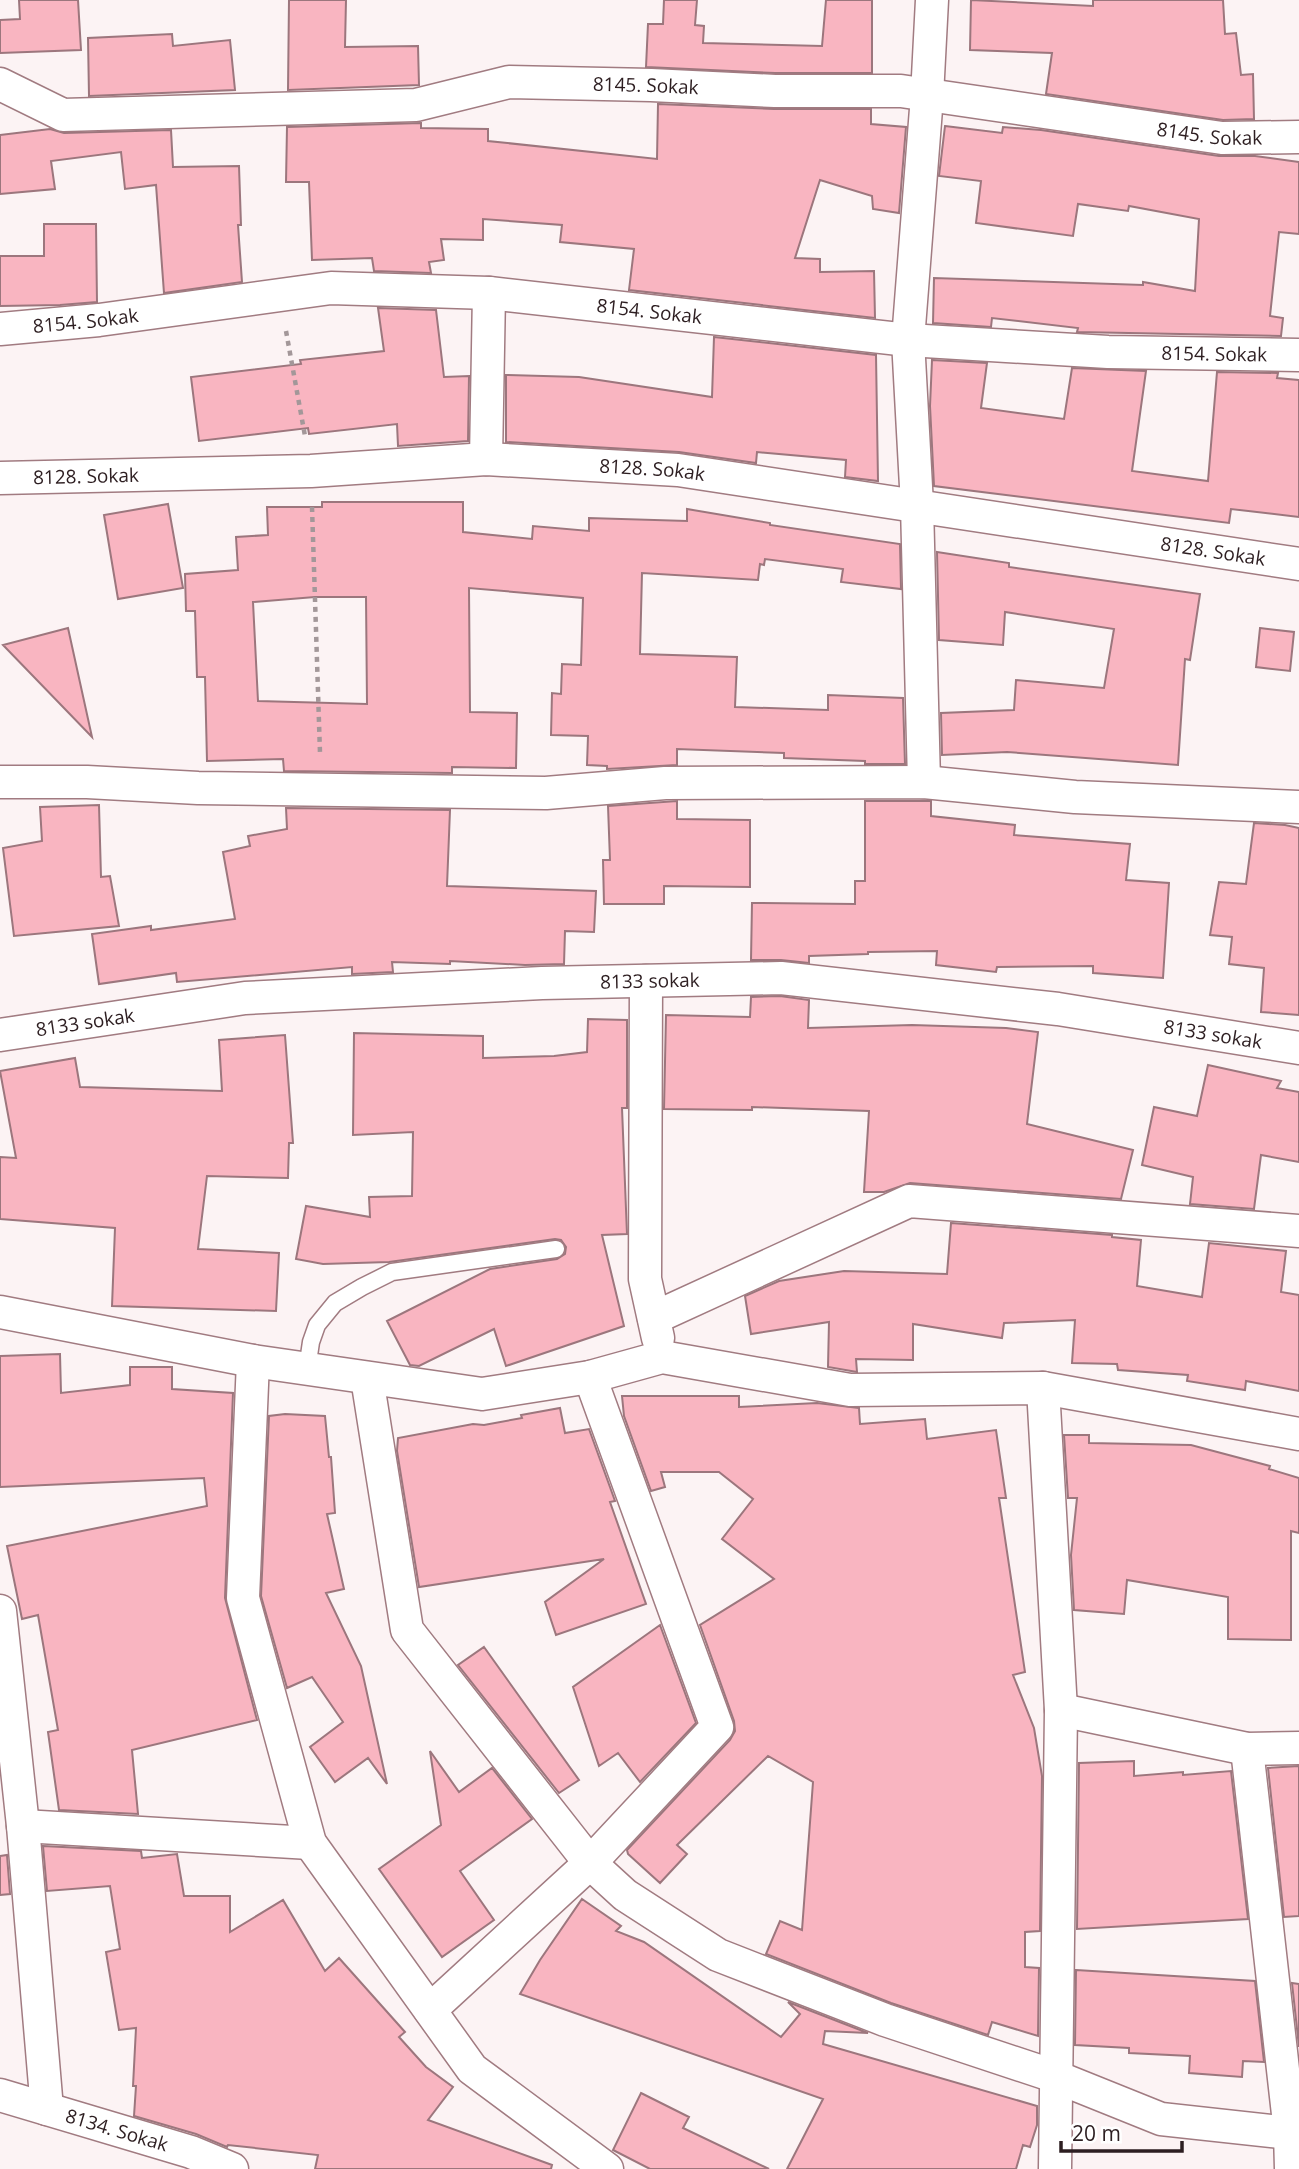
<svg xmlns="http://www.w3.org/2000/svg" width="1299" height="2169" font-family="'Open Sans',sans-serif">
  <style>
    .building { fill: #f9b5c1; stroke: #9c767d; stroke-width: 2; fill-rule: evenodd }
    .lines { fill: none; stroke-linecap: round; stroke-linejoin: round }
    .service-casing { stroke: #a17b81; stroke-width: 19 }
    .minor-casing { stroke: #a17b81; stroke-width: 35 }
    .path { stroke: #a39799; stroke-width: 4.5; stroke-dasharray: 5 5; stroke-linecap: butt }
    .service { stroke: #fff; stroke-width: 16 }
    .minor { stroke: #fff; stroke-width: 32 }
    .labels { text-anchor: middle; stroke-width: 6; stroke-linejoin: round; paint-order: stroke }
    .street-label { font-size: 19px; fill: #2d1e21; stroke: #fff }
  </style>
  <rect width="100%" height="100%" fill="#fcf3f4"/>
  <path class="building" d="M19 0H78L81 50 0 53V20L20 19Z
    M289 0H346L345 47 418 46 419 85 288 90Z
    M664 0H697L695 25 704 26 703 43 822 46 826 0H872V73H775L646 67 648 24H663Z
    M971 0 1093 6V0H1223L1225 34 1236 33 1241 75 1253 74 1254 119 1223 120 1046 94 1052 53 970 50Z
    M172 34 173 46 230 40 235 90 89 96 88 38Z
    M658 104 774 109H871V124L906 127 899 213 873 209 872 196 820 180 795 258 820 259V272L874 271 875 318 629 290 634 249 560 242 562 225 483 219V240L441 239 444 260 429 262 431 273 374 271 372 258 312 260 309 182H286L287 127 421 123V128L488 129V141L657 159Z
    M945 126 1002 133 1003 127 1041 130 1219 156H1255L1299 162V234L1279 232 1270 316 1283 318 1281 336 1077 332 1078 328 992 318 991 327 933 323 934 278 1143 285V282L1195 291 1199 219 1129 206 1128 211 1078 204 1073 236 976 223 981 181 939 176Z
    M50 129 64 133 171 130 173 167 239 166 241 225H238L242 282 164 293 156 185 125 189 121 152 51 161 55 189 0 194V135Z
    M44 224H96L97 302 60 305 0 306V256H44Z
    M378 308 436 310 444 377 469 376 468 441 398 446 397 424 309 434 308 428 199 441 191 377 301 364 300 360 384 351Z
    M714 337 876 355 878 481 845 477 846 460 757 452 756 463 679 452 506 442V375L579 377 712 397Z
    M932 360 987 363 981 408 1064 419 1072 368 1146 371 1132 471 1208 481 1217 372 1278 373 1277 378 1299 380V517L1231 509 1229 523 934 486 930 406Z
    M322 502H463V532L532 539 533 526 589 531V518L687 521V509L770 523V525L900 544 901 589 841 582 843 569 765 559 764 565 760 564 758 580 642 573 640 654 737 657 735 707 828 710V695L903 698 905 764H865V761L784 758V753L677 749V765L607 769V766L587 765 588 736 551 735 552 693 561 694 562 664 581 665 583 598 469 588 470 712 517 713 516 768 452 767V773L284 771 283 759 207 761 205 677H197L195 611H186L185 574 238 570 236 537 268 535 267 507H322ZM315 597H366L367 704 258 701 253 602Z
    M168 504 183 588 118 599 104 515Z
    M937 552 1009 563V567L1200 594 1190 660 1185 659 1178 765 1007 752 942 755 941 713 1014 710 1016 680 1104 688 1114 629 1005 612 1003 645 939 640Z
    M68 628 92 737 3 645Z
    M1260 628 1294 632 1290 671 1256 667Z
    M677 801V819L750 820V887L664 886V904H604L603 860H610L608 806Z
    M865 801H931V816L1015 825 1014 835 1130 844 1126 880 1169 883 1163 978 1093 973V966L997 967 996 972 936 965 937 951 868 952V954L809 956V963L781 960H751L752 903 855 904V881H865Z
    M99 805 101 877 110 876 119 926 14 936 3 848 42 841 40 807Z
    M286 808 450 810 447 886 596 891 594 932 565 931 564 964 525 965 450 961V964L392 962 393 972 352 974V967L177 982 176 973 99 984 92 934 151 926V930L235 919 223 852 250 846 248 836 287 829Z
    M1254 823 1285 825 1299 828V1015L1261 1012 1264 968 1229 964 1232 937 1210 935 1219 882 1246 884Z
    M780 996 809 1000 808 1028 912 1025 1006 1028 1038 1032 1027 1124 1133 1150 1121 1199 910 1183 884 1192H864L869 1111 752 1107V1110L664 1109 666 1015 750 1017 751 997Z
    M588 1019 627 1020V1108H622L627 1234 602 1235 624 1326 506 1366 494 1329 419 1366 410 1365 387 1321 490 1269 557 1259 565 1254 566 1247 561 1240 555 1239 389 1262 323 1264 296 1259 306 1206 370 1217 369 1197 412 1196 413 1132 353 1135 354 1033 483 1036V1058L554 1056 587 1052Z
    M285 1035 293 1143H289L288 1178 207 1176 198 1249 279 1253 276 1311 112 1306 115 1228 0 1219V1157L16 1158 0 1071 75 1058 80 1087 222 1091 219 1040Z
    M1208 1065 1281 1081 1277 1088 1299 1092V1162L1261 1155 1254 1209 1190 1204 1193 1177 1142 1165 1154 1107 1197 1116Z
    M951 1223 1112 1235V1237L1141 1240 1137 1286 1202 1297 1209 1243 1286 1251 1281 1292 1299 1295V1391L1246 1381 1245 1390 1187 1381 1188 1375 1118 1370 1117 1364 1072 1363 1075 1320 1004 1323 1002 1338 913 1324V1360L856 1359 857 1372 828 1367 829 1322 751 1334 745 1296 779 1281 844 1271 947 1274Z
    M60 1354 61 1393 130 1385V1367H172V1389L233 1393 225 1598 257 1720 132 1750 138 1814 59 1810 48 1732 58 1730 38 1615 22 1619 7 1546 207 1506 204 1478 0 1487V1356Z
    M622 1396H739V1407L817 1403 859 1408 860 1424 925 1419 927 1439 996 1430 1006 1498H999L1025 1672 1013 1675 1034 1728 1042 1776 1040 1931 1025 1932V1967L1039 1968 1038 2036 992 2022 988 2035 891 2003 766 1954 780 1921 802 1930 813 1782 768 1756 677 1845 687 1854 660 1883 628 1854 627 1850 730 1740 735 1731 734 1721 700 1625 774 1579 722 1539 753 1499 719 1472H661L665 1487 651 1491 624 1416Z
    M560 1408 565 1433 589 1429 615 1501 610 1502 646 1604 556 1635 545 1602 604 1559 419 1587 397 1451 398 1438 473 1424 484 1425 522 1418 521 1415Z
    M285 1414 325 1416 329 1457H331L335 1513 327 1514 344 1589 326 1593 361 1666 387 1784 368 1758 335 1782 310 1747 343 1722 312 1677 287 1688 261 1596 269 1416Z
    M1064 1435H1089V1443L1191 1445 1270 1466 1269 1469 1299 1478V1533L1291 1531V1640L1228 1639V1597L1127 1580 1124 1614 1074 1610 1071 1555 1077 1498H1068Z
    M660 1625 696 1723 640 1782 618 1753 599 1766 573 1687Z
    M484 1647 579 1780 559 1793 458 1665Z
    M430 1751 459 1792 492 1768 532 1819 460 1871 494 1920 442 1957 379 1869 441 1825Z
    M1134 1761V1776L1183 1772V1775L1231 1771 1248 1919 1077 1929 1079 1763Z
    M1299 1766V1916L1284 1917 1268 1768Z
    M43 1846 141 1851 142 1858 177 1854 184 1896H230V1932L283 1900 325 1971 339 1958 405 2032 399 2037 426 2067 453 2087 428 2120 552 2165 551 2169H315L318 2155 228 2145 227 2147 196 2134 134 2116 136 2086H133L136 2028 119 2030 106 1952 120 1949 110 1886 47 1891Z
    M7 1855 10 1894 0 1895V1856Z
    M582 1899 621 1926 616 1931 644 1942 781 2037 800 2014 788 2002 868 2033 825 2031 823 2044 1037 2106V2125L1030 2147 1023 2145 1016 2169H787L823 2099 520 1994 540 1960Z
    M1076 1970 1255 1981 1264 2062 1243 2061 1242 2077 1189 2073 1190 2056 1129 2053V2048L1075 2045Z
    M1292 1983 1299 1984V2047Z
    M641 2093 689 2117 683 2128 769 2169H650L613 2150Z"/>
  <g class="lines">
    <g class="service-casing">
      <path id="service" d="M307 1369 311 1342 317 1325 335 1303 362 1287 392 1272 556 1249"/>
    </g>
    <g class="minor-casing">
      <g id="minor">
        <path id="s1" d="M0 84 63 115 416 105 509 82 651 85 775 91H901L1222 138 1299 137"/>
        <path id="s2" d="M0 329 99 320 331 288 489 293 908 340 1108 352 1299 355"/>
        <path d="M486 459 489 293"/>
        <path id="s3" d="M0 478 311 471 486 459 678 470 1299 564"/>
        <path d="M0 782H87L198 788 546 793 665 783 924 782 1075 797 1299 807"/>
        <path d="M924 782 917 505 908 340 927 96 932 0"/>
        <path d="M646 981 645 1279 658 1338"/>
        <path id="s4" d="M0 1035 245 998 542 983 781 978 1058 1009 1299 1048"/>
        <path d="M0 1312 253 1361 482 1394 590 1377 662 1357 850 1390 1043 1388 1299 1434"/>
        <path d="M654 1318 909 1201 1299 1231"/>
        <path d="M253 1361 243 1598 310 1843 472 2069 607 2169"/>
        <path d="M367 1378 407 1630 590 1863 625 1895 718 1955 885 2020 1054 2076 1161 2119 1299 2134"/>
        <path d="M1043 1388 1061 1710 1055 2169"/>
        <path d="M0 1611 23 1826 47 2109"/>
        <path d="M1061 1710 1247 1749 1299 1748"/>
        <path d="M1247 1749 1290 2132 1291 2169"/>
        <path d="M23 1826 310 1843"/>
        <path d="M430 2010 590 1863 717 1727 590 1377"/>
        <path id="s5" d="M0 2095 191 2152 232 2169"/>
      </g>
    </g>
    <path class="path" d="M286 331 305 436
      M312 507 320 753"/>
    <use href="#service" class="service"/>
    <use href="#minor" class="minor"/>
  </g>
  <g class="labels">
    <g class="street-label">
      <text dy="7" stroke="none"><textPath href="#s1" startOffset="656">8145. Sokak</textPath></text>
      <text dy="7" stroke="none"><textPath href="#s1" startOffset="1223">8145. Sokak</textPath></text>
      <text dy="7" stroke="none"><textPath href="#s2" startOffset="653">8154. Sokak</textPath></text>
      <text dy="7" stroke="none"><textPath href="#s2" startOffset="86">8154. Sokak</textPath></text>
      <text dy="7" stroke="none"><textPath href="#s2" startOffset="1220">8154. Sokak</textPath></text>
      <text dy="7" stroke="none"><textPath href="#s3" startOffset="653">8128. Sokak</textPath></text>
      <text dy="7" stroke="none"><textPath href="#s3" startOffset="86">8128. Sokak</textPath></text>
      <text dy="7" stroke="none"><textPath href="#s3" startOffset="1220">8128. Sokak</textPath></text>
      <text dy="7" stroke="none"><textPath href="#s4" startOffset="653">8133 sokak</textPath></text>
      <text dy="7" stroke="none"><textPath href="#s4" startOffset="86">8133 sokak</textPath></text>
      <text dy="7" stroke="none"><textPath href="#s4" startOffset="1220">8133 sokak</textPath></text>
      <text dy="7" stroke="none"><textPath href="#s5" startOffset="122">8134. Sokak</textPath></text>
    </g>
  </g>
  <path d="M1061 2141v10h121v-10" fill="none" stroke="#2d1e21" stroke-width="3.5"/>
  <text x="1072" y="2141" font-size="21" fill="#2d1e21" stroke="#ffffff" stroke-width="5" paint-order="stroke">20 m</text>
</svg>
